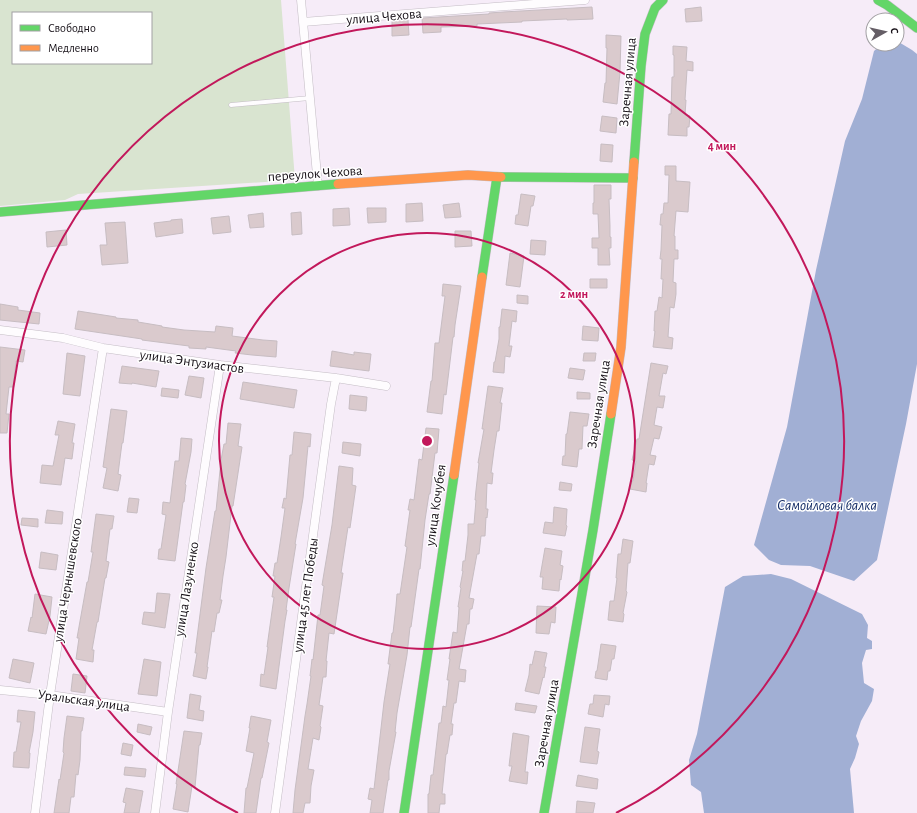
<svg xmlns="http://www.w3.org/2000/svg" width="917" height="813" font-family="'Alegreya Sans',sans-serif">
  <style>
    .green { fill: #d9e4d0; fill-rule: evenodd }
    .water { fill: #a1afd4 }
    .building { fill: #dacacd; stroke: #c7bdc2 }
    .lines { fill: none; stroke-linecap: round; stroke-linejoin: round }
    .lane-casing { stroke: #c4bdc5; stroke-width: 5 }
    .street-casing { stroke: #c4bdc5; stroke-width: 9 }
    .fast-casing { stroke: #c4bdc5; stroke-width: 10 }
    .slow-casing { stroke: #c4bdc5; stroke-width: 10 }
    .lane { stroke: #fefcfe; stroke-width: 4 }
    .street { stroke: #fefcfe; stroke-width: 8 }
    .fast { stroke: #63d668; stroke-width: 9 }
    .slow { stroke: #ff974d; stroke-width: 9 }
    .ring { fill: none; stroke: #c2185b; stroke-width: 2 }
    .labels { text-anchor: middle; stroke-width: 3; stroke-linejoin: round; paint-order: stroke }
    .street-label { font-size: 14px; fill: #171118; stroke: #fff }
    .water-label { font-size: 15px; font-style: italic; fill: #132b65; stroke: #fff }
    .centre { fill: #c2185b; stroke: #fff; stroke-width: 2 }
    .ring-label { font-size: 12px; text-anchor: middle; font-weight: bold; fill: #c2185b; stroke: #fff; stroke-width: 3; stroke-linejoin: round; paint-order: stroke }
  </style>
  <rect width="100%" height="100%" fill="#f6ecf8"/>
  <path class="green" d="M0 0H281L295 180 78 194 65 200 0 206ZM13 13H151V63H13Z"/>
  <path class="water" d="M897 41 912 50 917 54V364L906 424 877 560 854 581 810 566 781 565 769 560 754 545 787 427 816 270 845 141 862 99 874 51 882 44H897Z
    M771 574 791 579 862 614 868 625 867 638 872 641V649L866 650 862 663 864 683 874 689 872 701 861 721 856 736 859 744 855 758 850 769 854 813H704L701 792 691 785 689 760 697 734 725 587 743 576Z"/>
  <path class="building" d="M592 7 593 19 567 20V19L522 21V22L477 24V26L441 27V32L423 33 422 18 489 14V13L503 12Z
    M701 7 702 21 686 22 685 9Z
    M408 20 409 35 392 36V21Z
    M606 35 621 36 620 72 617 104 603 102 605 83H606L607 48H606Z
    M673 46 687 47 686 61 693 62V71L687 70 685 100H686L685 115 690 116 689 127H687V136L668 135 669 114H671L672 77H674V55H673Z
    M602 116 617 118 616 133 600 131Z
    M601 144 613 145 612 162 600 161Z
    M665 166H676V181L690 182 688 212 676 211 674 236H675V250H678V259H674L673 282 676 283V294L674 308 670 307 668 337 673 338 672 349 653 347 655 331H654L655 311H657L659 297 662 298 663 279H661L662 259H660L661 250 662 225H660L661 214H663L664 203H668L669 175H665Z
    M594 185H611V199H609L610 226V237H611V248H609L610 265H598V248H592V238H599L598 214H593V203H594Z
    M521 194 535 196 533 206H531L528 226 515 224 516 215H518Z
    M422 203 423 221 406 222V204Z
    M459 203 461 217 445 218 443 205Z
    M349 208 350 225 333 226V209Z
    M367 208H386V222L368 223Z
    M301 212 302 234 292 235 291 213Z
    M263 213 264 227 250 228 248 215Z
    M229 216 231 232 213 234 211 218Z
    M182 219 183 233 156 237 154 223 171 221V220Z
    M125 222 128 263 102 265 100 245H107L105 223Z
    M66 230 67 245 47 247 46 232Z
    M455 231H471L472 246 455 247Z
    M531 240 546 241 545 255 530 254Z
    M510 253 524 256 520 287 506 285Z
    M590 279H607V288H590Z
    M443 284 461 286 455 325 454 337H453L446 395 444 394 442 414 427 412 431 381H432L435 343H439L445 296H442Z
    M517 295 528 296V304L517 303Z
    M0 304 18 307V310L40 313 39 324 0 320Z
    M502 309 517 311 516 322 512 321 509 346H512L510 357 505 356 504 373 493 372 494 362H495L499 339V327H500Z
    M78 311 116 317V318L138 320V322L162 326V327L184 330 215 332 216 326 233 328 232 336 263 340 277 341 276 357 252 355 235 353 236 351 206 347V349L189 348V346L142 340V339L75 329Z
    M583 326 599 328 598 341 582 340Z
    M0 347 25 350 23 362 16 361 13 387H9L6 414H9L7 433H0Z
    M332 351 354 355V352L371 354 369 371 330 366Z
    M67 353 85 356 80 396 63 394Z
    M584 353H596L595 361H583Z
    M651 363 668 366 666 374 663 373 659 396H665L663 408 657 407 654 425 662 427 659 439 654 438 650 455 656 456 654 465 649 464 646 483H647L646 492 630 489 632 481H633L636 461 632 460 637 439H639Z
    M122 366 159 371 156 387 132 383V384L119 383Z
    M570 368 585 370 583 380 568 378Z
    M189 376 204 378 201 398 185 395Z
    M243 382 297 390 294 408 240 399Z
    M488 386 503 388 500 403H502L499 431H497L494 450 491 473H493L492 484 487 483 486 509H488L487 518 486 517 485 536H481L479 554H477L469 598 474 599 472 609H470L469 624H467L459 669 466 670 465 682 459 681 456 703H454L451 724H453L452 735H450L447 754H446L442 794H445V804H440L439 813H428V794H429L431 775H433L439 723H441L443 706 446 707 449 680H447L450 659H449L453 632 457 633 459 607H458L461 588 460 587 463 571H462L463 561H465L468 535V524H474L476 500H475L476 490 479 463H478L484 429H482Z
    M162 388 179 390 178 398 161 396Z
    M577 392 590 393V399H577Z
    M350 395 367 397 366 411 349 409Z
    M111 409 127 411 123 443H122L118 474 121 475 118 491 103 488 107 468 103 467Z
    M570 412 589 414 587 426H583L582 449H579L577 467 562 465 563 456H565L566 434H567Z
    M58 421 75 424 72 443H74L72 459 65 458 61 485 40 483 42 465 53 466 59 435H55Z
    M228 423 241 424 238 446 242 447 233 506H232L226 557 223 576 220 600H222L219 613H217L214 632 212 631 207 667H208L206 679 193 676 197 653H195L206 568 215 511H216L221 460 224 444H226Z
    M426 428 439 429 437 453H435L430 494H429L425 520 420 569H419L411 627H410L407 655 397 713 395 732H396L389 771V780H388L383 813H370L372 800 368 799 370 788 374 789 384 702 390 664H388L392 633H393L396 606 397 594H400L407 547 405 546 410 510H408L410 499 414 500 419 459 422 460Z
    M294 432 311 434 310 447 308 446 303 498 295 544H296L289 588 286 610H287L285 621 276 689 260 686 261 674 264 675 268 647H267L274 597H272L275 576H273L275 563H277L281 537 285 508H282L284 498 286 499 290 455H292Z
    M181 438 192 439 191 452 185 484 186 485 184 502H183L175 561 158 559 159 549H161L166 515 162 514 163 502 170 503 175 461H179Z
    M343 442 361 444 360 456 342 453Z
    M339 466 353 468 352 485 356 486 350 528 348 527 341 573H343L334 634 329 633 326 661H327L326 677H323L319 705 323 706 320 726 321 727 319 740 313 738 308 769 314 770 311 786 310 803H305L303 813H293L295 790 305 716 307 704 311 676H310L312 659 313 660 318 615H320L324 586 322 585 332 525Z
    M560 482 572 484 571 491 559 490Z
    M129 498 139 499 137 513 127 512Z
    M554 507 567 509 566 525 567 526 565 536 543 533 545 522 553 523Z
    M47 510 63 512 62 524 45 523Z
    M96 514 114 516 112 529H110L106 561 109 562 106 578H105L98 622H97L92 650H94L93 662 76 659 79 638H77L87 582H88L93 552H91Z
    M22 518 38 519V527L21 525Z
    M623 539 633 541 630 563H628L626 591 627 592 623 613 624 614 623 622 608 620 610 601H614L617 578H616L618 554H621Z
    M545 548 562 551 560 565 563 566 561 580 560 579 559 591 542 589 543 577H540Z
    M41 552 58 555 56 570 39 568Z
    M157 593 170 594 165 628 142 624 144 612 155 613Z
    M35 594 52 597 50 616 46 634 28 631 31 617 32 618Z
    M537 606 556 607 555 623 551 622 549 634 536 633Z
    M601 644 616 646 614 659H612L610 671H608L607 680 595 678 596 671H597Z
    M535 651 547 653 544 667H546L544 678 543 677 539 694 525 691 529 675 530 664 532 665Z
    M13 659 34 663 30 683 9 678Z
    M144 659 161 662 157 696 138 694Z
    M73 674 87 676 85 693 71 691Z
    M190 694 201 696 199 710 204 711 203 721 187 718Z
    M594 695 610 696 609 705 605 704 603 717 588 714 590 704H593Z
    M516 703 537 706 535 713 515 710Z
    M18 710 35 712 33 732 29 753H30L29 768 13 767 14 752H16L21 722H17Z
    M67 716 84 718 82 731H81L80 760 78 775 76 774 74 797H71L69 813H54L59 779 60 780 64 753 63 752 64 738Z
    M251 716 271 720 267 742 269 743 262 778H261L256 813H244L246 788H247L254 753 246 751 250 728H249Z
    M138 724 152 727 150 735 137 732Z
    M585 727 600 729 597 751 599 752 597 764 580 762Z
    M184 731 202 733 200 745H199L195 787 192 786 188 812 173 809 177 784H176Z
    M513 733 529 736 525 772H528L527 784 509 781 512 766H509Z
    M123 743 133 745 131 756 121 754Z
    M125 767 146 769 145 777 124 775Z
    M578 775 598 779 597 789 576 786Z
    M126 788 143 791 139 813H124L126 803 123 802Z
    M577 801 595 803 593 813H576Z"/>
  <g class="lines">
    <g class="lane-casing">
      <path id="lane" d="M231 105 310 98"/>
    </g>
    <g class="street-casing">
      <path id="street" d="M301 0 318 186
        M303 22 585 0
        M0 330 63 338 103 348 220 365 336 378 386 386
        M0 690 50 695 168 712
        M35 813 50 695 103 348
        M155 813 168 712 220 365
        M275 813 331 404 336 378"/>
    </g>
    <g class="fast-casing">
      <path id="fast" d="M878 0 887 5 917 28
        M634 162 641 66 645 34 655 8 663 0
        M501 177 633 178
        M0 212 338 184
        M482 277 497 177
        M404 813 454 475
        M544 813 593 530 611 414"/>
    </g>
    <g class="slow-casing">
      <path id="slow" d="M338 184 468 175 501 177
        M611 414 621 347 634 162
        M454 475 482 277"/>
    </g>
    <use href="#lane" class="lane"/>
    <use href="#street" class="street"/>
    <use href="#fast" class="fast"/>
    <use href="#slow" class="slow"/>
  </g>
  <g class="ring">
    <circle cx="427" cy="441" r="208"/>
    <path d="M238 813A417 417 0 1 1 616 813"/>
  </g>
  <g class="labels">
    <g class="street-label">
      <text transform="translate(384 16) rotate(-5)" y="5">улица Чехова</text>
      <text transform="translate(627 82) rotate(-85)" y="5">Заречная улица</text>
      <text transform="translate(315 173) rotate(-4)" y="5">переулок Чехова</text>
      <text transform="translate(192 361) rotate(8)" y="5">улица Энтузиастов</text>
      <text transform="translate(598 404) rotate(-81)" y="5">Заречная улица</text>
      <text transform="translate(435 505) rotate(-82)" y="5">улица Кочубея</text>
      <text transform="translate(67 580) rotate(-81)" y="5">улица Чернышевского</text>
      <text transform="translate(186 589) rotate(-81)" y="5">улица Лазуненко</text>
      <text transform="translate(305 595) rotate(-82)" y="5">улица 45 лет Победы</text>
      <text transform="translate(84 700) rotate(8)" y="5">Уральская улица</text>
      <text transform="translate(546 723) rotate(-80)" y="5">Заречная улица</text>
    </g>
    <g class="water-label">
      <text x="827" y="510">Самойловая балка</text>
    </g>
  </g>
  <circle cx="427" cy="441" r="6" class="centre"/>
  <g class="ring-label">
    <text x="722" y="150">4 мин</text>
    <text x="574" y="298">2 мин</text>
  </g>
  <rect x="12" y="12" width="140" height="52" fill="#ffffff" stroke="#a2a0a3"/>
  <rect x="20" y="25" width="20" height="6" fill="#63d668" stroke="#a2a0a3"/>
  <text x="48" y="32" font-size="12" fill="#171118">Свободно</text>
  <rect x="20" y="45" width="20" height="6" fill="#ff974d" stroke="#a2a0a3"/>
  <text x="48" y="52" font-size="12" fill="#171118">Медленно</text>
  <g transform="translate(885 32) rotate(82)"><circle r="19" fill="#ffffff" stroke="#a2a0a3"/>
  <path d="M0-3L7 15L0 10L-7 15Z" fill="#655e66"/>
  <text y="-6" font-size="11" font-weight="bold" text-anchor="middle" fill="#171118">С</text>
  </g>
</svg>
